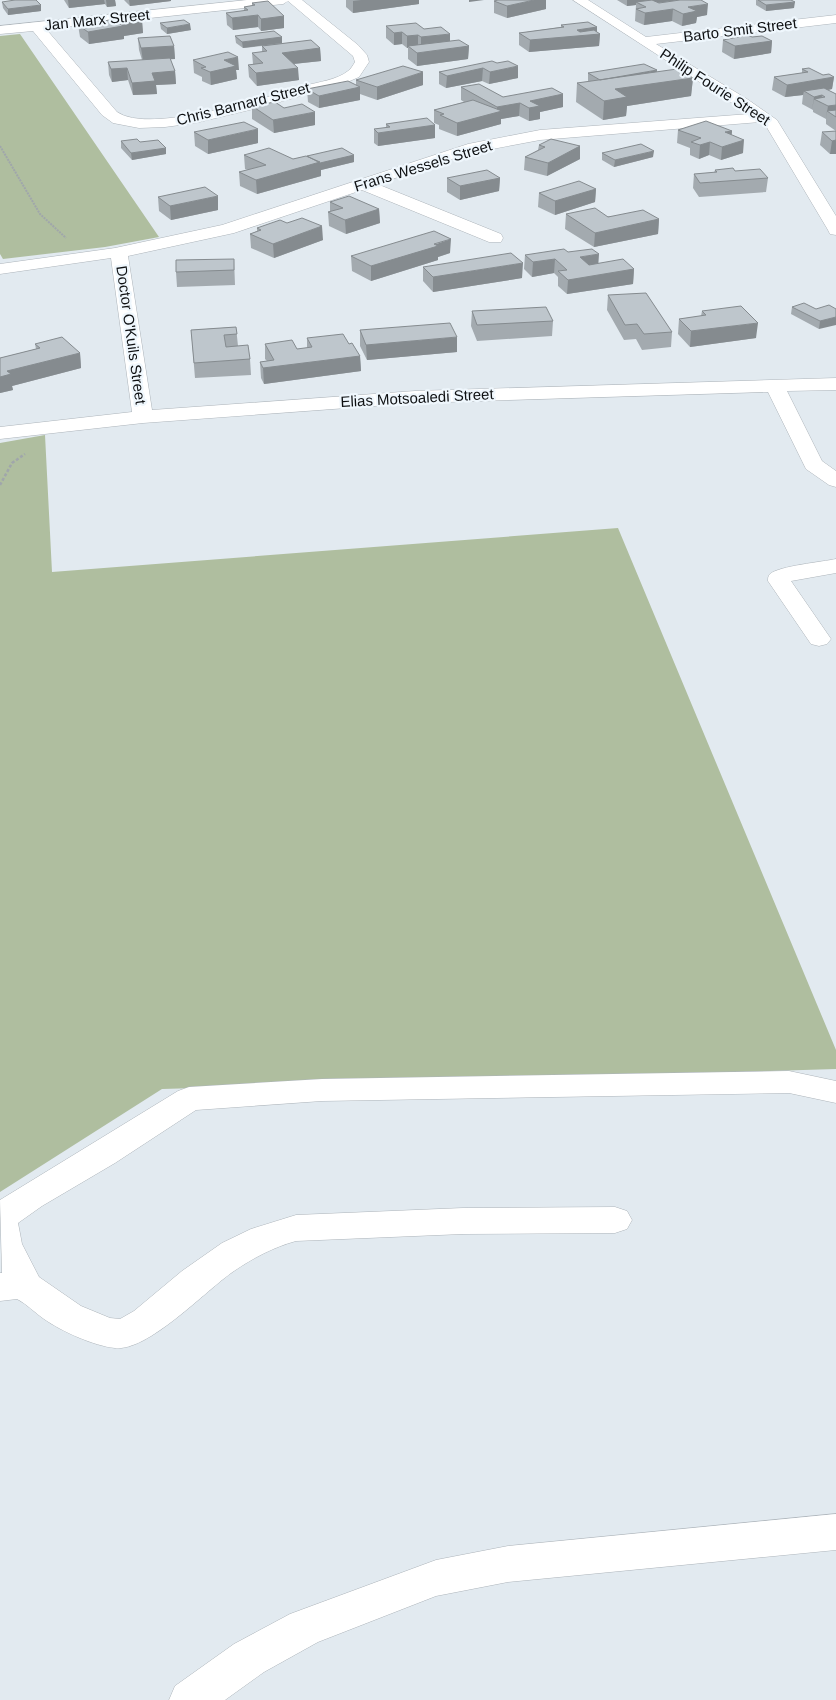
<svg xmlns="http://www.w3.org/2000/svg" width="836" height="1700" font-family="Helvetica,sans-serif">
  <style>
    .green { fill: #afbe9f }
    .lines { fill: none; stroke-linecap: round; stroke-linejoin: round }
    .minor-casing { stroke: #adb4ba; stroke-width: 1 }
    .path-far1 { stroke: #a0a6ab; stroke-width: 2; stroke-dasharray: 2 1; stroke-linecap: butt }
    .path { stroke: #a0a6ab; stroke-width: 2.5; stroke-dasharray: 3 2; stroke-linecap: butt }
    .minor { fill: #fff; fill-rule: evenodd }
    .wall { fill: #a3aaaf; fill-rule: evenodd }
    .shaded-wall { fill: #858b8f }
    .building { fill: #bec6cc; stroke: #858b8f }
    .labels { text-anchor: middle; stroke-width: 4.5; stroke-linejoin: round; paint-order: stroke }
    .far-street-label { font-size: 15px; fill: #0e1012; stroke: #eff7fd }
  </style>
  <rect width="100%" height="100%" fill="#e2eaf0"/>
  <path class="green" d="M20 34 159 237 105 247 3 259 0 254V36Z
    M45 435 52 572 618 528 836 1050V1069L162 1089 0 1192V443Z"/>
  <g class="lines">
    <g class="minor-casing">
      <path id="minor" d="M247 0H302L358 45 367 55 369 62 359 77 345 83 266 106 195 123 165 127 139 128 113 123 102 115 33 31 0 34V26ZM288 1 353 56 355 62C353 65 351 69 348 71 337 80 318 82 304 86 267 97 149 135 117 112L46 29 283 4Z
        M573 0H588L646 37 836 15V23L656 44 747 99 777 120 836 216V235L830 234 828 230 766 126 760 122 540 140 471 153 377 184 501 234 503 238 501 242H489L362 190 234 233 128 256 152 410 415 391 836 378V390L787 391 822 461 836 471V487L829 485 806 469 768 392 415 403 143 423 0 439V427L132 412 111 258 0 274V264L115 248 222 225 468 144 540 130 749 114Z
        M836 559V573L791 581 831 639 827 644 819 646 811 644 768 581C768 578 768 576 770 574 779 566 822 562 836 559Z
        M789 1071 836 1081V1103L789 1093 322 1101 196 1110 115 1163 42 1206 18 1223 22 1244 39 1277 81 1306 110 1318 120 1319 134 1311 182 1271 222 1243 251 1229 296 1215 463 1208 615 1207 627 1211 632 1220 627 1229 615 1233 463 1234 296 1241C274 1247 253 1258 234 1271 206 1290 148 1352 115 1348 94 1346 61 1331 44 1319 35 1313 27 1304 17 1299L0 1301V1273H2L0 1200 178 1091 189 1087 322 1079Z
        M836 1514V1550L508 1582 436 1596 318 1642 264 1672 225 1700H169L175 1686 234 1644 290 1614 436 1560 508 1546Z"/>
    </g>
    <path class="path-far1" d="M0 146 40 214 66 238"/>
    <path class="path" d="M0 485 12 463 25 454"/>
    <use href="#minor" class="minor"/>
  </g>
  <path class="wall" d="M64 0H115L116 6 107 7 105 4 69 8Z
    M124 0H171V1L130 6Z
    M346 0H419V4L353 13 346 7Z
    M617 0H680L707 15 697 17 696 23 682 26 672 21 644 25 635 21 636 5 627 6ZM680 0 659 3H658Z
    M756 0H791L794 8 766 11 756 5Z
    M494 1 546 9 507 18 494 13Z
    M2 2 41 11 8 15 3 8Z
    M252 3 284 16V28L261 31 258 27 233 30 227 25 226 13 244 11V7L252 6Z
    M142 21 143 33 124 36V39L89 44 80 37 78 25Z
    M160 23 191 30 167 34 161 29Z
    M561 25 597 27V32L600 34 599 46 529 52 519 45V33L561 27Z
    M386 26 424 29 450 41 469 46 468 59 417 66 408 59V48H407L402 44 394 45 386 38Z
    M235 36 282 37V43L320 48 321 61 294 64 299 80 257 86 249 77 248 65 253 64 252 53 262 52V46L243 48 236 43Z
    M138 38 174 46 175 59H170L175 71 176 84 156 85 157 94 133 95 128 80 112 82 109 75 108 62 142 60 139 50Z
    M723 40 772 41 771 53 734 59 722 52Z
    M193 60 239 70H236L237 79 211 85 202 81V77L194 73Z
    M497 63 518 78 489 84 482 81 446 88 439 84V72Z
    M802 69 823 75 834 77 832 89 828 90 836 94V154H830L820 145 822 132 836 131 826 124V119L813 112V110L802 104 803 95 785 97 772 90 774 77 802 73Z
    M657 72 693 78 691 96 627 106 626 116 603 120 576 102 577 83 588 82V73Z
    M356 80 423 85 377 100 360 94V100L319 108 308 102 307 89 356 85Z
    M461 87 503 97 563 94V107L540 112V119L529 121 519 116 501 119V124L457 136 439 129V125L434 123V110L464 102 461 100Z
    M252 106 284 108 315 125 274 133 252 119Z
    M386 124 435 125V138L378 146 374 143V129L386 128Z
    M678 130 732 131 731 135 743 153 721 160 709 155 699 159 690 155V148L677 143Z
    M194 132 258 143 208 154 195 146Z
    M121 141 140 142 166 148V154L132 160 121 148Z
    M539 145 580 146V159L547 176 524 170 525 157 538 150Z
    M602 153 653 157 614 167 602 160Z
    M244 155 293 159 307 156 354 155V162L321 170V176L257 194 240 186 239 172 248 170 245 169Z
    M715 170 735 171 768 178 766 192 699 197 693 188 694 174 714 173Z
    M447 178H500L499 191 460 200 447 192Z
    M596 189 595 202 555 215 538 207 539 193Z
    M158 197 218 210 171 220 159 211Z
    M330 202 379 209 380 223 346 234 329 226 328 212H330Z
    M566 214 659 219 658 234 594 247 565 229Z
    M287 223 323 240 274 258 251 248 250 234 257 231V228Z
    M568 252 598 263 634 269 633 284 567 294 558 286V277L554 273 532 277 524 269 525 255Z
    M450 253 438 257V260L371 281 352 271 351 256Z
    M234 259 235 285 177 287 176 272Z
    M423 267 522 278 433 292 423 281Z
    M608 295 672 332 671 347 642 350 636 339 624 340 607 310Z
    M792 307 816 309H836L819 329 791 314Z
    M472 311 553 321 552 336 477 341 471 326Z
    M702 311 756 338 690 347 678 334 679 319 701 316Z
    M236 327 238 346 250 359 251 375 195 378 191 330Z
    M360 330 457 352 367 360 360 346Z
    M307 338 349 344 360 356 361 371 264 384 261 378 260 362 267 361 265 359V344L297 349 307 348Z
    M35 344 80 353 81 368 12 386 13 390 0 393V358L36 349Z"/>
  <path class="shaded-wall" d="M68 0H104L105 4 69 8Z
    M106 0H115L116 6 107 7Z
    M129 0H171V1L130 6Z
    M361 0H419V4L353 13V1Z
    M469 0H484L469 2Z
    M534 0H546V9L507 18V6Z
    M627 0H680L641 5 636 2V5L627 6Z
    M795 2 794 8 766 11V5Z
    M708 4 707 15 697 17 696 23 682 26 683 14 688 7Z
    M41 5V11L8 15V9Z
    M673 9 672 21 644 25 645 13Z
    M258 15V27L233 30 232 18Z
    M284 16V28L261 31V19Z
    M142 21 143 33 124 36V39L89 44 88 32 120 24Z
    M190 24 191 30 167 34V28Z
    M597 27V34H600L599 46 529 52 530 40 577 30Z
    M402 32V44L394 45V33Z
    M450 34V46L421 50V37Z
    M418 35V47L408 46V48H407V36Z
    M282 37V43L243 48 242 42Z
    M772 41 771 53 734 59 735 46Z
    M174 46 175 59 143 61 141 48Z
    M469 46 468 59 417 66V53Z
    M320 48 321 61 283 65 282 53Z
    M238 57 239 70H236L237 79 211 85 210 72 224 60Z
    M518 66V78L489 84 490 72Z
    M127 68 128 80 112 82 111 69Z
    M298 68 299 80 257 86 256 73Z
    M483 68 482 81 446 88 447 76Z
    M657 70 656 83 693 78 691 96 627 106 626 116 603 120 604 101 601 80Z
    M175 71 176 84 156 85 157 94 133 95 132 83 152 73Z
    M423 72V85L377 100V87Z
    M834 77 832 89 818 92 804 91 803 95 785 97 787 85Z
    M360 87V100L319 108V96Z
    M563 94V107L540 112V119L529 121V108L530 101Z
    M822 95 821 103 814 99 812 110 814 97Z
    M520 103 519 116 501 119V124L457 136V123L497 112V107Z
    M836 105V117L827 111 826 119 828 106Z
    M315 112V125L274 133 273 120Z
    M435 125V138L378 146V133Z
    M258 129V143L208 154V140Z
    M732 131 731 144 725 132Z
    M744 140 743 153 721 160 722 147Z
    M836 140V154H830L832 141Z
    M710 142 709 155 699 159 700 145Z
    M580 146V159L547 176 548 163Z
    M166 148V154L132 160 131 153Z
    M654 151 653 157 614 167 615 160Z
    M354 155V162L321 170V176L257 194 256 180 320 162Z
    M500 178 499 191 460 200V186Z
    M596 189 595 202 555 215V201Z
    M218 196V210L171 220 170 206Z
    M379 209 380 223 346 234 345 220Z
    M659 219 658 234 594 247 595 233Z
    M322 226 323 240 274 258 273 244Z
    M451 239 450 253 438 257V260L371 281V266Z
    M599 254 598 269 580 272V257Z
    M555 259 554 273 532 277 533 262Z
    M523 263 522 278 433 292V277Z
    M634 269 633 284 567 294 568 280Z
    M836 317V325L819 329 820 321Z
    M758 323 756 338 690 347 691 331Z
    M457 337V352L367 360 366 345Z
    M80 353 81 368 12 386 13 390 0 393V377L7 371Z
    M360 356 361 371 264 384 263 368Z"/>
  <path class="building" d="M15 0H36L41 5 8 9 2 2Z
    M498 0H534L507 6 494 1Z
    M652 0 659 3 680 0H701L708 4 688 7 697 11 683 14 673 9 645 13 636 9 646 7 636 2Z
    M758 0H791L795 2 766 5Z
    M268 1 284 16 261 19 258 15 232 18 226 13 248 10 244 7 255 5 252 3Z
    M135 16 142 21 120 24 123 26 88 32 78 25Z
    M184 20 190 24 167 28 160 23Z
    M588 22 597 27 577 30 580 32 594 30 600 34 530 40 519 33 564 27 561 25Z
    M416 23 424 29 441 27 450 34 421 37 418 35 407 36 402 32 394 33 386 26Z
    M274 31 282 37 242 42 235 36Z
    M748 35 752 37 762 36 772 41 735 46 723 40Z
    M170 36 174 46 141 48 138 38Z
    M311 40 320 48 282 53 298 68 256 73 248 65 263 63 252 53 267 51 262 46Z
    M459 40 469 46 417 53 408 46Z
    M228 52 238 57 224 60 236 66 210 72 201 68 206 67 193 60Z
    M170 58 175 71 152 73 155 81 132 83 127 68 111 69 108 62Z
    M492 61 497 63 508 61 518 66 490 72 483 68 447 76 439 72Z
    M644 64 657 70 600 80 588 73Z
    M403 66 423 72 377 87 356 80Z
    M809 68 823 75 829 74 834 77 787 85 774 77 808 72 802 69Z
    M677 69 693 78 615 89 627 97 604 101 577 83Z
    M348 81 360 87 319 96 307 89Z
    M479 84 503 97 552 88 563 94 530 101 540 106 529 108 520 103 497 107 461 87Z
    M824 88 836 94V105L828 106 814 99 825 97 822 95 814 97 804 91Z
    M473 100 502 111 457 123 440 115 444 114 434 110Z
    M275 102 284 108 302 104 315 112 273 120 252 106Z
    M836 110V117L827 111Z
    M427 118 435 125 378 133 374 129 390 127 386 124Z
    M706 121 732 131 725 132 744 140 722 147 710 142 700 145 691 142 701 138 678 130Z
    M244 122 258 129 208 140 194 132Z
    M836 131V140L832 141 822 132Z
    M137 139 140 142 158 140 166 148 131 153 121 141Z
    M551 139 580 146 548 163 525 157 545 147 539 145Z
    M641 144 654 151 615 160 602 153Z
    M269 148 293 159 306 156 320 162 256 180 239 172 266 165 244 155Z
    M342 148 354 155 320 163 307 156Z
    M733 168 735 171 760 169 768 178 700 183 694 174 717 172 715 170Z
    M487 170 500 178 460 186 447 178Z
    M579 181 596 189 555 201 539 193Z
    M205 187 218 196 170 206 158 197Z
    M349 196 379 209 345 220 328 212 343 208 330 202Z
    M595 208 608 217 643 210 659 219 595 233 566 214Z
    M302 218 322 226 273 244 250 234 261 230 257 228 280 220 287 223Z
    M434 231 451 239 434 244 438 246 371 266 351 256Z
    M564 249 568 252 592 249 599 254 580 257 589 265 623 259 634 269 568 280 558 271 567 270 555 259 533 262 525 255Z
    M511 253 523 263 433 277 423 267Z
    M234 259V270L176 272V260Z
    M646 293 672 332 644 334 637 324 625 325 608 295Z
    M804 303 816 309 829 305 836 309V317L820 321 792 307Z
    M741 306 758 323 691 331 679 319 706 315 702 311Z
    M546 307 553 321 477 325 472 311Z
    M450 323 457 337 366 345 360 330Z
    M236 327 237 334 224 335 226 347 248 345 250 359 194 363 191 330Z
    M343 334 349 344 352 343 360 356 263 368 260 362 274 360 265 344 292 340 297 349 312 347 307 338Z
    M62 337 80 353 7 371 11 374 0 377V358L40 348 35 344Z"/>
  <g class="labels">
    <g class="far-street-label">
      <text transform="translate(97 20) rotate(-6)" y="5">Jan Marx Street</text>
      <text transform="translate(740 30) rotate(-7)" y="5">Barto Smit Street</text>
      <text transform="translate(715 87) rotate(33)" y="5">Philip Fourie Street</text>
      <text transform="translate(243 104) rotate(-14)" y="5">Chris Barnard Street</text>
      <text transform="translate(423 166) rotate(-17)" y="5">Frans Wessels Street</text>
      <text transform="translate(131 335) rotate(82)" y="5">Doctor O'Kuils Street</text>
      <text transform="translate(417 398) rotate(-3)" y="5">Elias Motsoaledi Street</text>
    </g>
  </g>
</svg>
